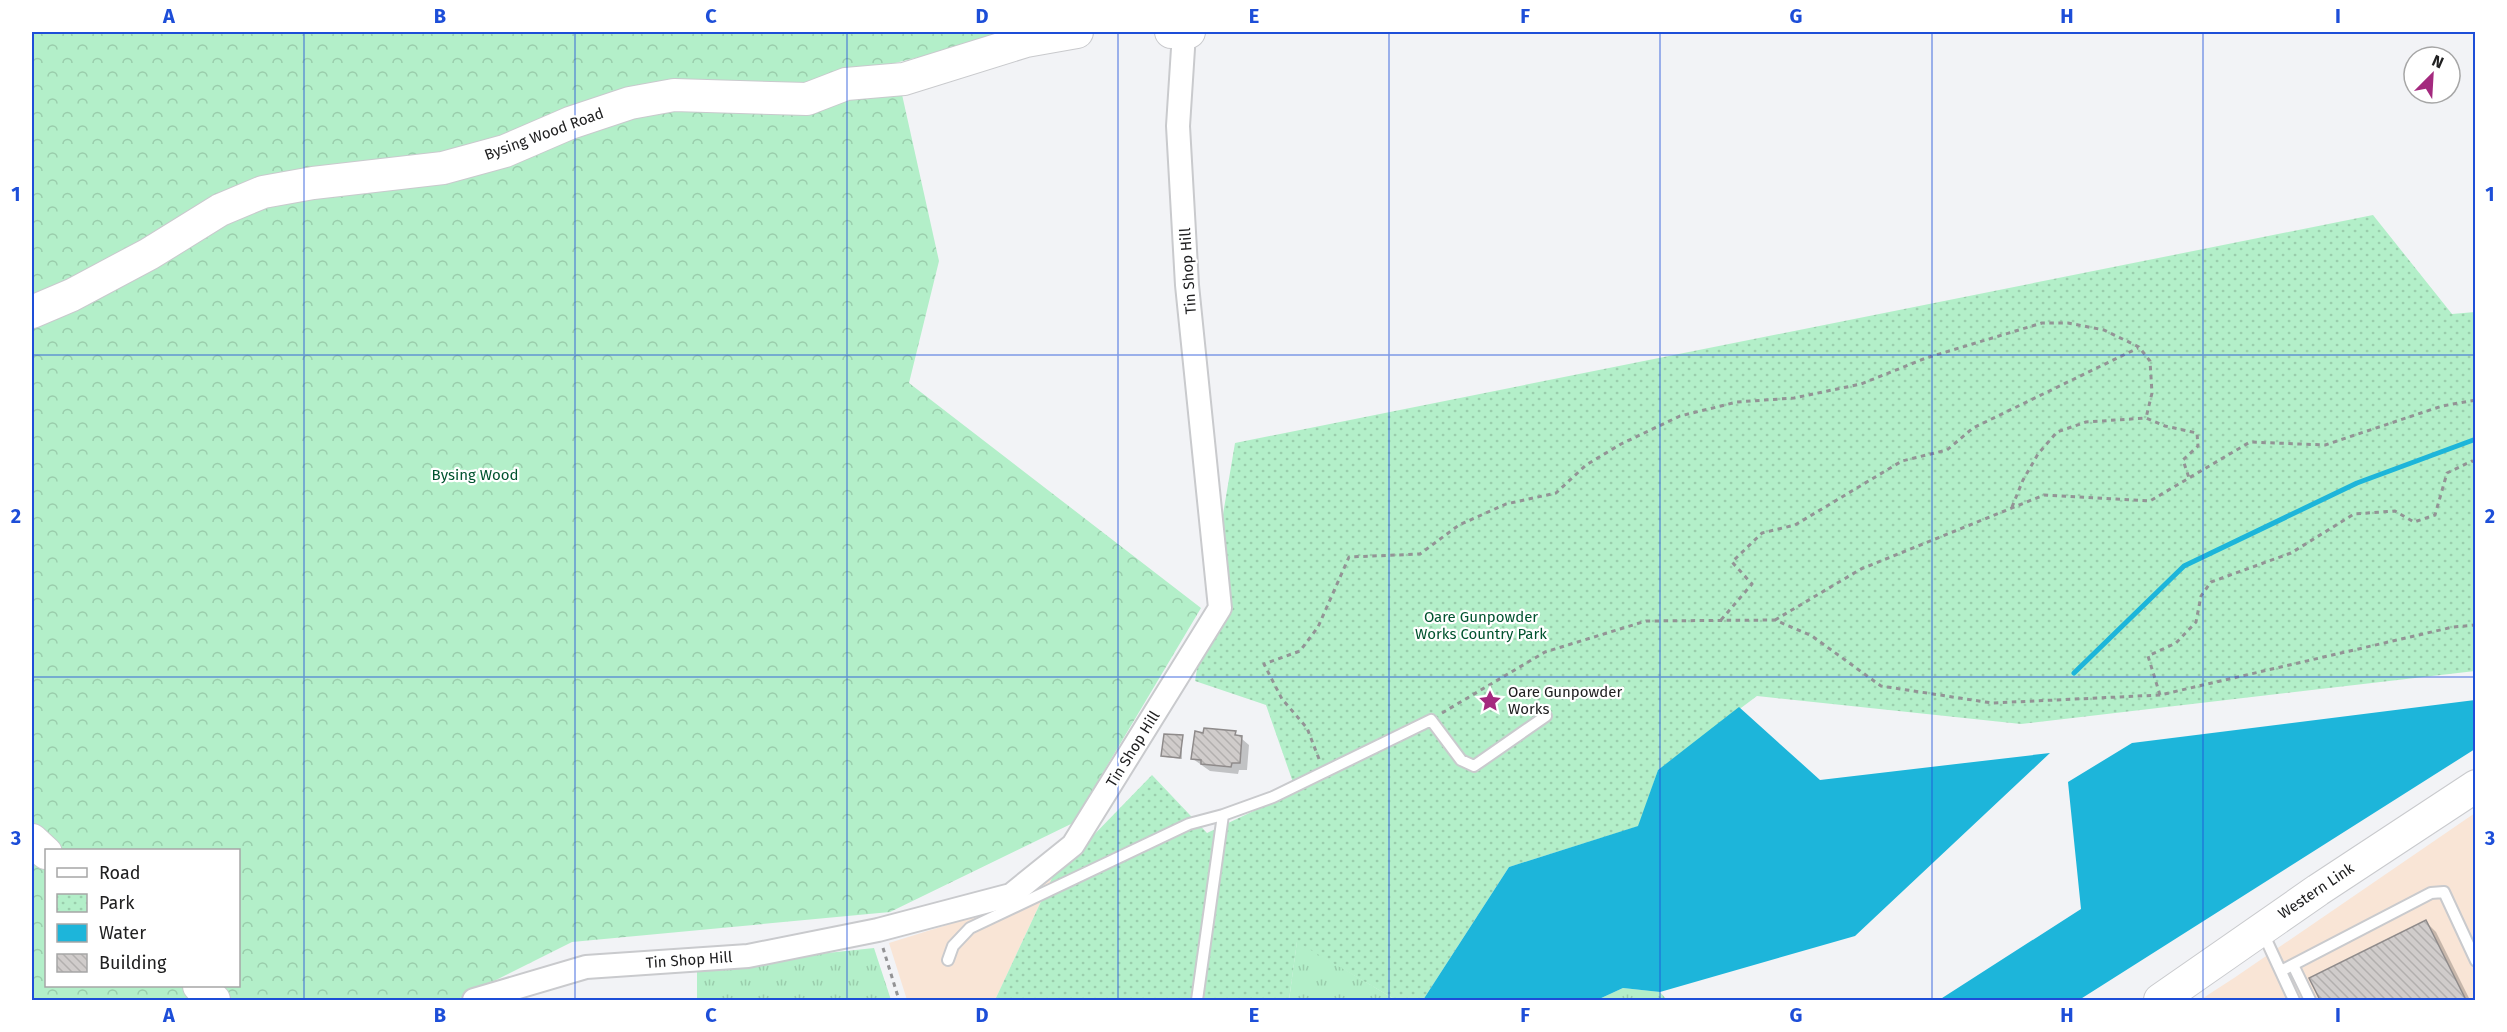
<svg xmlns="http://www.w3.org/2000/svg" width="2507" height="1032" font-family="'Fira Sans',sans-serif">
  <style>
    .industrial { fill: #f9e5d6 }
    .grass { fill: url(#grass-tufts) }
    .forest { fill: url(#forest-crowns); fill-rule: evenodd }
    .park { fill: url(#park-dots) }
    .water { fill: #1db5da }
    .shadow { fill: #0003 }
    .lines { fill: none; stroke-linecap: round; stroke-linejoin: round }
    .stream { stroke: #1db5da; stroke-width: 5 }
    .building { fill: url(#building-back-hatch); stroke: #8f8b8b; stroke-width: 1.5 }
    .lane-casing { stroke: #c9cacd; stroke-width: 14 }
    .street-casing { stroke: #c9cacd; stroke-width: 26 }
    .secondary-casing { stroke: #c9cacd; stroke-width: 34 }
    .path { stroke: #939395; stroke-width: 3; stroke-dasharray: 4.5 4.5; stroke-linecap: butt }
    .lane { stroke: #fff; stroke-width: 10 }
    .street { stroke: #fff; stroke-width: 22 }
    .secondary { stroke: #fff; stroke-width: 32 }
    .grid { fill: none; stroke: #1d4ed8; stroke-width: 1.5; stroke-opacity: 0.55 }
    .labels { text-anchor: middle; stroke-width: 4.5; stroke-linejoin: round; paint-order: stroke }
    .street-label { font-size: 15px; fill: #202021; stroke: #fff }
    .park-label { font-size: 15px; fill: #00532f; stroke: #fff }
    .poi-label { font-size: 15px; fill: #202021; stroke: #fff; text-anchor: start }
    .neatline { fill: none; stroke: #1d4ed8; stroke-width: 2 }
    .grid-label { font-size: 20px; text-anchor: middle; font-weight: bold; fill: #1d4ed8 }
  </style>
  <defs>
    <pattern id="grass-tufts" width="24" height="20" patternUnits="userSpaceOnUse" patternTransform="scale(1.5)"><rect width="24" height="20" fill="#b3efc9"/><path d="M3 7l-1-3M5 7V3M7 7l1-3M15 17l-1-3M17 17v-4M19 17l1-3" fill="none" stroke="#9acdac"/></pattern>
    <pattern id="forest-crowns" width="20" height="18" patternUnits="userSpaceOnUse" patternTransform="scale(1.5)"><rect width="20" height="18" fill="#b3efc9"/><path d="M2 6a3 3 0 1 1 6 0M12 15a3 3 0 1 1 6 0" fill="none" stroke="#9acdac"/></pattern>
    <pattern id="park-dots" width="8" height="8" patternUnits="userSpaceOnUse" patternTransform="scale(1.5)"><rect width="8" height="8" fill="#b3efc9"/><path d="M2 2h.1M6 6h.1" fill="none" stroke="#9acdac" stroke-width="1.8" stroke-linecap="round"/></pattern>
    <pattern id="building-back-hatch" width="6" height="6" patternUnits="userSpaceOnUse" patternTransform="scale(1.5)"><rect width="6" height="6" fill="#d0cccb"/><path d="M-1 5l2 2M0 0l6 6M5-1l2 2" fill="none" stroke="#b2afae"/></pattern>
  </defs>
  <rect width="100%" height="100%" fill="#f2f3f6"/>
  <path class="industrial" d="M2475 813V1000H2200L2234 978Z
    M1052 878 995 1000H907L889 943 966 919Z"/>
  <path class="grass" d="M1297 941 1396 1000H1289Z
    M874 948 891 1000H697V967Z
    M1623 988 1660 992 1667 1000H1597Z"/>
  <path class="forest" d="M32 32H1021L895 63 939 261 909 383 1201 608 1073 823 890 912 572 942 456 1000H32ZM46 850H238V986H46Z"/>
  <path class="park" d="M2373 215 2452 314 2475 312V671L2021 724 1757 696 1658 770 1639 826 1509 867 1423 1000H1396L1297 942 1289 1000H995L1052 878 1152 775 1207 833 1296 791 1266 705 1195 681 1235 443Z"/>
  <path class="water" d="M2475 700V749L2079 1000H1939L2081 909 2068 782 2132 743Z
    M1739 707 1820 780 2050 753 1855 936 1660 992 1623 988 1597 1000H1423L1509 867 1638 826 1658 770Z"/>
  <path class="shadow" d="M1235 733 1249 745 1247 770H1239L1238 774 1210 771 1193 759Z
    M1182 737V759L1165 757 1163 755Z
    M2426 922 2436 932 2470 1000H2321L2311 979Z"/>
  <g class="lines">
    <path class="stream" d="M2074 673 2184 566 2357 483 2476 439"/>
  </g>
  <path class="building" d="M1204 728 1236 731 1235 735 1242 736 1240 763H1232L1231 767 1201 764V760L1191 759 1195 731 1203 733Z
    M1164 734 1183 735 1180 758 1161 756Z
    M2426 920 2466 1000H2320L2309 978Z"/>
  <g class="lines">
    <g class="lane-casing">
      <path id="lane" d="M2263 933 2294 1000
        M948 960 953 946 970 928 1189 824 1223 815
        M2293 965 2310 1000
        M2281 971 2431 893 2444 892 2476 961
        M1197 1000 1223 815 1273 797 1431 720 1461 760 1474 766 1546 716"/>
    </g>
    <g class="street-casing">
      <path id="street" d="M474 1000 586 967 748 956 878 930 1011 895 1073 845 1220 608 1187 285 1178 126 1184 33"/>
    </g>
    <g class="secondary-casing">
      <path id="secondary" d="M1171 32H1189
        M32 312 72 295 149 254 220 210 263 192 313 183 443 168 505 151 570 123 630 103 674 95 807 99 846 84 904 79 1026 41 1077 32
        M32 840 46 853
        M199 986 214 1000
        M2160 1000 2318 890 2476 786"/>
    </g>
    <path class="path" d="M2012 507 2023 480 2038 454 2057 432 2086 422 2146 418 2165 426 2197 433 2198 446 2183 460 2189 478
      M1721 620 1752 584 1732 562 1762 533 1795 525 1902 461 1947 450 1973 428 2138 348
      M1775 620 1861 569 2044 495 2150 501 2250 442 2325 445 2442 406 2476 400
      M2160 695 2148 656 2176 643 2196 622 2201 596 2211 582 2291 553 2354 514 2395 511 2414 522 2435 515 2447 473 2472 461 2476 463
      M1442 713 1545 652 1646 621 1775 620 1812 636 1881 686 1992 703 2160 695 2453 627 2476 625
      M1319 759 1307 728 1282 699 1264 664 1300 651 1318 627 1349 557 1420 554 1459 525 1506 504 1556 493 1586 465 1621 444 1680 416 1737 402 1794 398 1861 384 1926 358 2042 323H2068L2104 330 2139 347 2150 361 2152 393 2146 418
      M883 948 899 1000"/>
    <use href="#lane" class="lane"/>
    <use href="#street" class="street"/>
    <use href="#secondary" class="secondary"/>
  </g>
  <path class="grid" d="M304 32V1000M575 32V1000M847 32V1000M1118 32V1000M1389 32V1000M1660 32V1000M1932 32V1000M2203 32V1000M32 355H2476M32 677H2476"/>
  <defs>
    <g id="sight-bare" transform="scale(1.8)"><path d="M0-6L1.8-2.2L6-1.7L2.9 1.2L3.7 5.4L0 3.3L-3.7 5.4L-2.9 1.2L-6-1.7L-1.8-2.2Z" fill="#a4297e" stroke="#fff" stroke-width="2.5" paint-order="stroke"/></g>
  </defs>
  <g fill-rule="evenodd">
    <use href="#sight-bare" x="1490" y="701"/>
  </g>
  <g class="labels">
    <g class="street-label">
      <text transform="translate(544 134) rotate(-20)" y="5">Bysing Wood Road</text>
      <text transform="translate(1188 271) rotate(-94)" y="5">Tin Shop Hill</text>
      <text transform="translate(1133 749) rotate(-58)" y="5">Tin Shop Hill</text>
      <text transform="translate(2316 891) rotate(-34)" y="5">Western Link</text>
      <text transform="translate(689 960) rotate(-4)" y="5">Tin Shop Hill</text>
    </g>
    <g class="park-label">
      <text x="475" y="480">Bysing Wood</text>
      <text x="1481" y="622">Oare Gunpowder<tspan x="1481" dy="17">Works Country Park</tspan></text>
    </g>
    <g class="poi-label">
      <text x="1508" y="697">Oare Gunpowder<tspan x="1508" dy="17">Works</tspan></text>
    </g>
  </g>
  <rect width="2507" height="1032" fill="none" stroke="#ffffff" stroke-width="66"/>
  <rect x="45" y="849" width="195" height="138" fill="#ffffff" stroke="#a6a6a6" stroke-width="1.5"/>
  <rect x="57" y="868" width="30" height="9" fill="#ffffff" stroke="#a6a6a6" stroke-width="1.5"/>
  <text x="99" y="879" font-size="18" fill="#202021">Road</text>
  <rect x="57" y="894" width="30" height="18" fill="url(#park-dots)" stroke="#a6a6a6" stroke-width="1.5"/>
  <text x="99" y="909" font-size="18" fill="#202021">Park</text>
  <rect x="57" y="924" width="30" height="18" fill="#1db5da" stroke="#a6a6a6" stroke-width="1.5"/>
  <text x="99" y="939" font-size="18" fill="#202021">Water</text>
  <rect x="57" y="954" width="30" height="18" fill="url(#building-back-hatch)" stroke="#a6a6a6" stroke-width="1.5"/>
  <text x="99" y="969" font-size="18" fill="#202021">Building</text>
  <g transform="translate(2432 75) rotate(24)"><circle r="28" fill="#ffffff" stroke="#a6a6a6" stroke-width="1.5"/>
  <path d="M0-4.5L10 22L0 15L-10 22Z" fill="#a4297e"/>
  <text y="-9" font-size="16" font-weight="bold" text-anchor="middle" fill="#202021">N</text>
  </g>
  <rect x="33" y="33" width="2441" height="966" class="neatline"/>
  <g class="grid-label">
    <text x="169" y="23">A</text>
    <text x="440" y="23">B</text>
    <text x="711" y="23">C</text>
    <text x="982" y="23">D</text>
    <text x="1254" y="23">E</text>
    <text x="1525" y="23">F</text>
    <text x="1796" y="23">G</text>
    <text x="2067" y="23">H</text>
    <text x="2338" y="23">I</text>
    <text x="16" y="201">1</text>
    <text x="2490" y="201">1</text>
    <text x="16" y="523">2</text>
    <text x="2490" y="523">2</text>
    <text x="16" y="845">3</text>
    <text x="2490" y="845">3</text>
    <text x="169" y="1022">A</text>
    <text x="440" y="1022">B</text>
    <text x="711" y="1022">C</text>
    <text x="982" y="1022">D</text>
    <text x="1254" y="1022">E</text>
    <text x="1525" y="1022">F</text>
    <text x="1796" y="1022">G</text>
    <text x="2067" y="1022">H</text>
    <text x="2338" y="1022">I</text>
  </g>
</svg>
